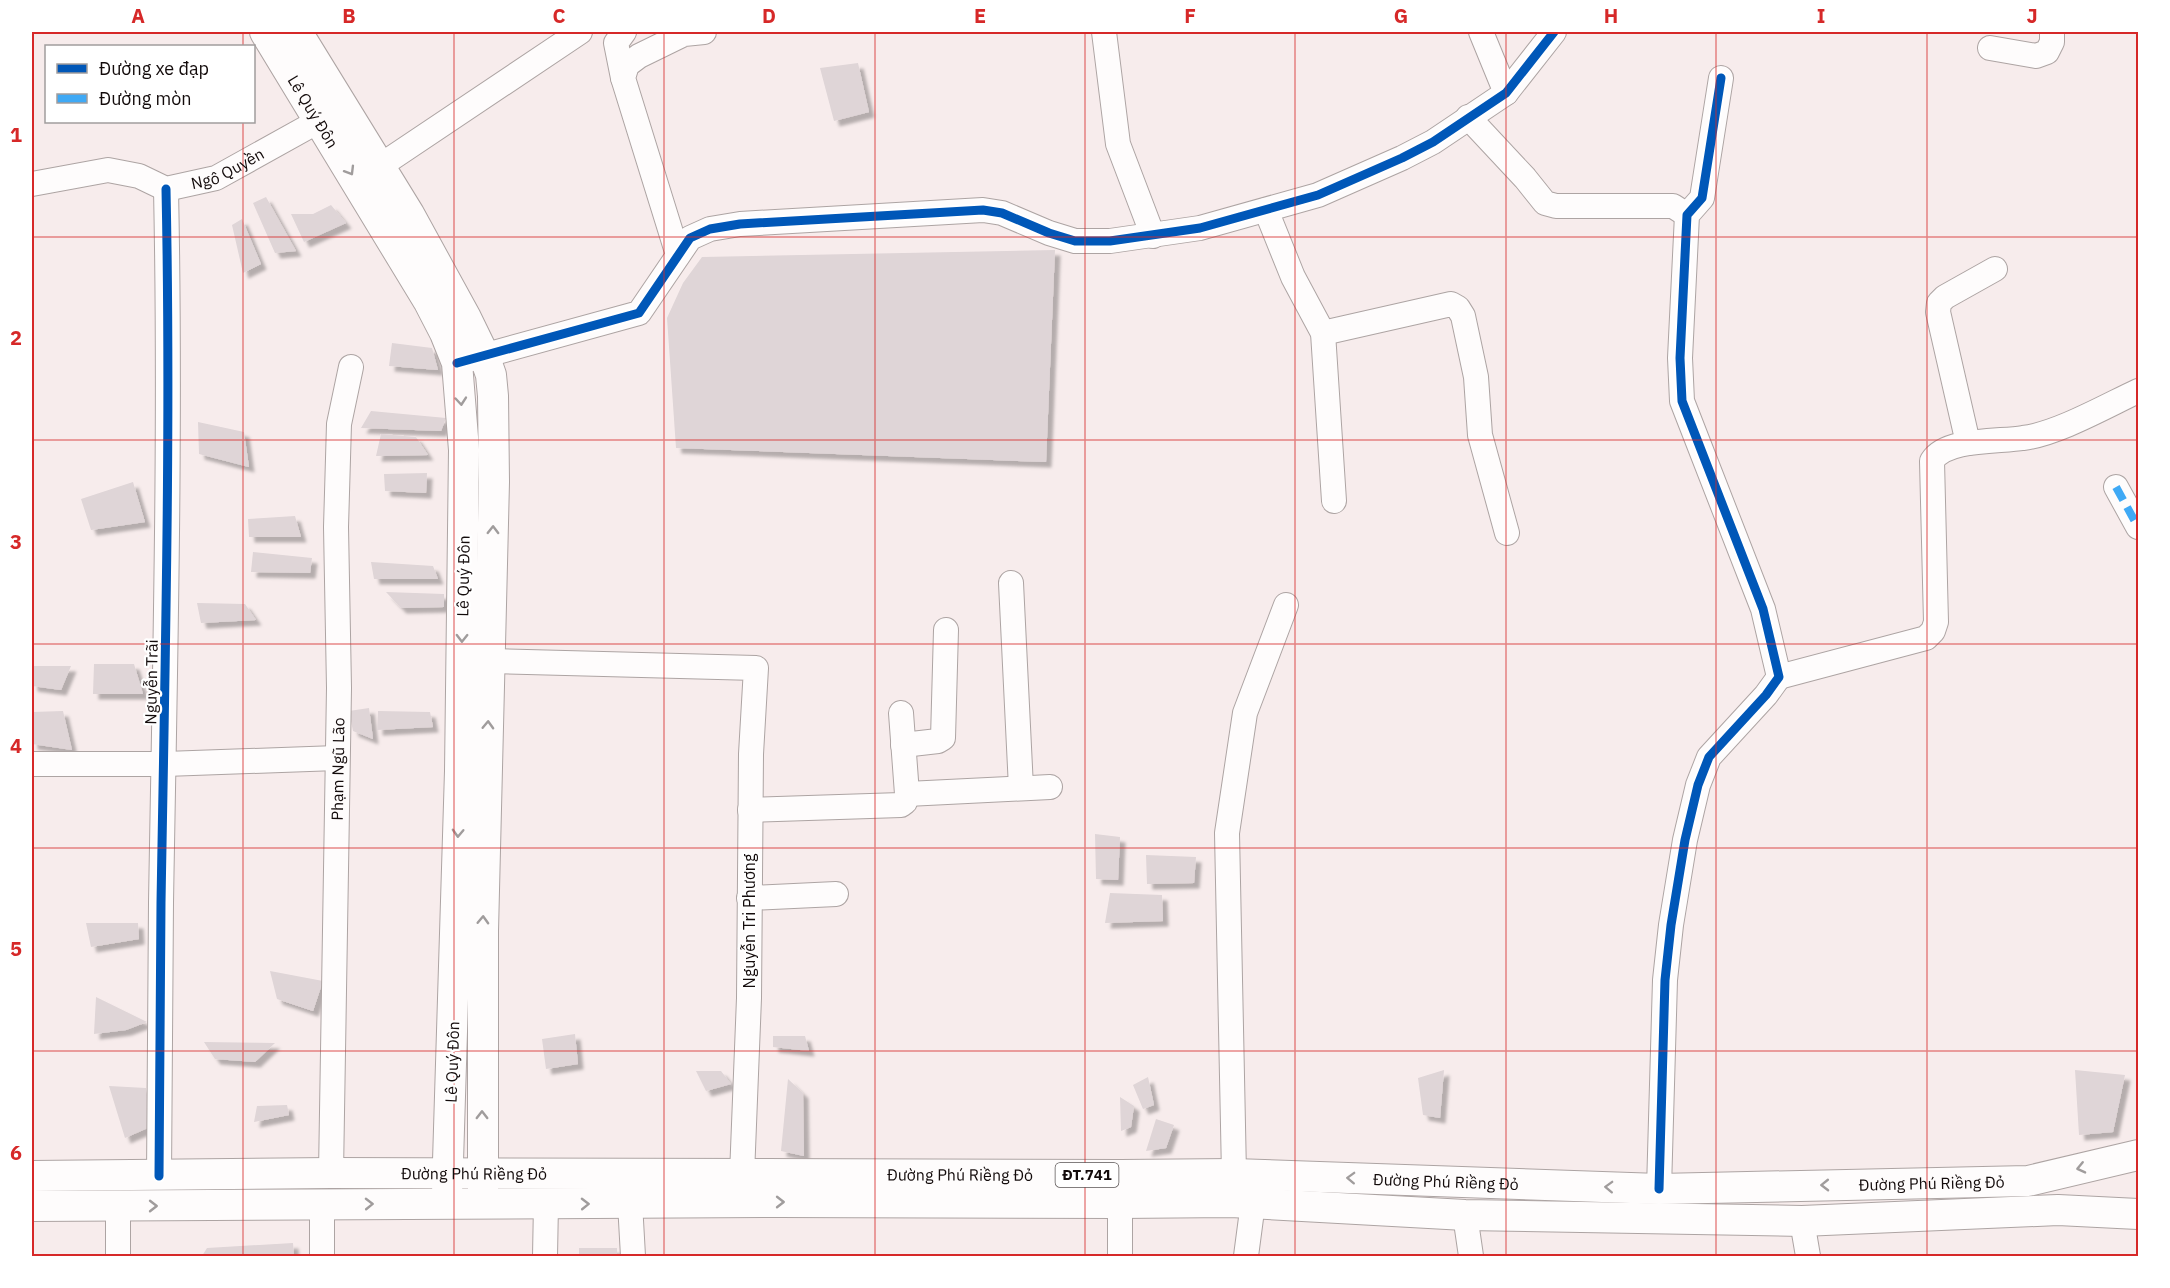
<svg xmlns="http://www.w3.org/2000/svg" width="2170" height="1288" font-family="'IBM Plex Sans',sans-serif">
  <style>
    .building { fill: #dfd5d7; filter: url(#shadow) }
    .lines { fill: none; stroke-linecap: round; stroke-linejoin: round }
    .minor-casing { stroke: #ada4a3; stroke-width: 26 }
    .major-casing { stroke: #ada4a3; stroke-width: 32 }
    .minor { stroke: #fefcfc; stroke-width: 24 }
    .major { stroke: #fefcfc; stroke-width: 30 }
    .quiet { stroke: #3fa9f5; stroke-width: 8; stroke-dasharray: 15 8; stroke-linecap: butt }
    .cycleway-casing { stroke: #fff; stroke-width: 13 }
    .cycleway { stroke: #0057b8; stroke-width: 9 }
    .oneway { stroke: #a09c9c }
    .grid { fill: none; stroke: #d62828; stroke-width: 1.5; stroke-opacity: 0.55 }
    .labels { text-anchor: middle; stroke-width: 4.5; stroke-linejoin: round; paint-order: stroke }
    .shield { fill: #fff; stroke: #5a5454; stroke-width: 1.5 }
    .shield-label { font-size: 15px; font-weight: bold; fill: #130b0b }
    .street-label { font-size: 16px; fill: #130b0b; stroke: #fff }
    .neatline { fill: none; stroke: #d62828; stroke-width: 2 }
    .grid-label { font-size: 20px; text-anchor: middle; font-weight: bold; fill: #d62828 }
  </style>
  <defs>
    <filter id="shadow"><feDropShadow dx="5.5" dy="5.5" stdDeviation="1.5" flood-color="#0004"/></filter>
  </defs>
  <rect width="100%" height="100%" fill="#f7ecec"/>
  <path class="building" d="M858 63 869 112 834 121 820 68Z
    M266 197 296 251 275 253 253 203Z
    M331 205 346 223 304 242 291 214H313Z
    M242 219 261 264 243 273 232 225Z
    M1055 250 1046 462 676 448 667 318 683 283 702 257Z
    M392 343 432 348 438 370 389 366Z
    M371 411 446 418 441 431 361 428Z
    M198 422 244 432 249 467 199 454Z
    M381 434 416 437 428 455 376 456Z
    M427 473 426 493 385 491 384 474Z
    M133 482 145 522 91 530 81 499Z
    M295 516 301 537H249L248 519Z
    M253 552 312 558 310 573 251 572Z
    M371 562 433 566 438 579H374Z
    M386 592 444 594V607L401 608Z
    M197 603 245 604 256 620 201 623Z
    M94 664H134L143 694H93Z
    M32 666H71L61 690 32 686Z
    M369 708 373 739 353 731 349 711Z
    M63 711 72 750 32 744V712Z
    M378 711 430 712 433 727 377 730Z
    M1095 834 1120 837 1118 880 1096 879Z
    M1146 855 1196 857 1194 883 1147 884Z
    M1110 893 1162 895 1163 921 1105 923Z
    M86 923H138L139 939 91 947Z
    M270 971 323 981 313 1011 277 999Z
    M96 997 147 1022 126 1030 94 1034Z
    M575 1034 578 1064 546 1069 542 1039Z
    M773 1036H805L809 1051 773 1047Z
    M204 1042 275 1043 255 1062 215 1059Z
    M1444 1070 1440 1118 1423 1115 1418 1078Z
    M2075 1070 2125 1075 2113 1132 2079 1135Z
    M696 1071H721L731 1084 706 1091Z
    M1148 1077 1154 1105 1143 1109 1133 1085Z
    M788 1079 803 1093 804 1156 781 1151Z
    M109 1086 146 1088 150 1127 125 1138Z
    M1120 1097 1134 1106 1131 1127 1121 1131Z
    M287 1105 289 1115 254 1122 257 1106Z
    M1156 1119 1174 1125 1166 1148 1146 1151Z
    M293 1243 294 1256H202L207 1248Z
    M579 1248H617V1256H579Z"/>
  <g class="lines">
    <g class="minor-casing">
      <g id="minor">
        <path d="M1104 32 1118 144 1153 236"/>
        <path d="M1481 32 1506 93"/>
        <path d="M1990 48 2036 56 2047 52 2052 42V32"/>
        <path d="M623 78 616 43 624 32"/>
        <path d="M1468 117 1525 178 1545 203 1556 206H1673L1687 215"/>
        <path d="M380 166 580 32"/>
        <path id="s1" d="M32 184 108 170 139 176 166 189 216 178 333 113"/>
        <path d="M1266 210 1293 277 1323 333 1334 501"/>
        <path d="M678 255 623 78 627 65 639 56 684 34 704 32"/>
        <path d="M1323 333 1451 304 1458 308 1463 316 1476 377 1480 435 1507 533"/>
        <path d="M468 360 639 313 690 238 710 229 740 224 983 210 1002 213 1049 233 1075 241H1110L1200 228 1318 195 1402 158 1433 142 1506 93 1554 32"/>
        <path d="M1968 443 1938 312 1939 303 1945 297 1995 269"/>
        <path d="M2116 487 2138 527"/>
        <path d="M1011 583 1021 788"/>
        <path d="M490 661 756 668 751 754 749 998 742 1175"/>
        <path d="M1779 677 1926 638 1933 631 1936 622 1932 461C1946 438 1999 442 2023 438 2057 434 2106 406 2138 391"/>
        <path d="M903 745 938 741 943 738 946 630"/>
        <path d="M32 764H165L337 758"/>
        <path d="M907 794 1050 787"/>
        <path d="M750 810 901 805 905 802 907 794 901 713"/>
        <path d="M749 898 836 894"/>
        <path id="s2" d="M331 1173 339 688 336 527 339 424 351 367"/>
        <path d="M1234 1174 1227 833 1245 713 1286 605"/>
        <path d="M159 1176C160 1085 160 994 161 903 165 665 171 427 166 189"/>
        <path d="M1120 1187V1256"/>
        <path d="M1659 1189 1665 980 1671 925 1685 840 1698 785 1709 757 1766 695 1779 677 1763 609 1682 401 1680 358 1687 215 1702 198 1721 78"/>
        <path d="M630 1203 633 1256"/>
        <path d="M118 1206V1256"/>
        <path d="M1465 1215 1471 1256"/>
        <path d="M1802 1221 1808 1256"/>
        <path d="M322 1256V1205"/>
        <path d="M545 1256 546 1204"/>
        <path d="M1246 1256 1253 1203"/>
      </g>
    </g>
    <g class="major-casing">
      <g id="major">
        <path id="s3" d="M265 32 429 302 445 333 457 363 464 450 460 771 447 1194"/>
        <path d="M297 32 409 214 466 318 484 355 491 375 493 396 494 482 483 931V1194"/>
        <path id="s4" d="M32 1176 331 1173 1121 1175 1234 1174 1659 1189 2028 1181 2138 1155"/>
        <path d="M32 1206 778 1202 1120 1203 1231 1202 1465 1215 1802 1221 2058 1210 2138 1214"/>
      </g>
    </g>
    <use href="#minor" class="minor"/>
    <use href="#major" class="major"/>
    <path class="quiet" d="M2116 487 2138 527"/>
    <g class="cycleway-casing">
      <path id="cycleway" d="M457 363 639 313 690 238 710 229 740 224 983 210 1002 213 1049 233 1075 241H1110L1200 228 1318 195 1402 158 1433 142 1506 93 1554 32
        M159 1176C160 1085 160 994 161 903 165 665 171 427 166 189
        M1659 1189 1665 980 1671 925 1685 840 1698 785 1709 757 1766 695 1779 677 1763 609 1682 401 1680 358 1687 215 1702 198 1721 78"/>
    </g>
    <use href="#cycleway" class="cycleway"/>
  </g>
  <defs><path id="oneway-chevron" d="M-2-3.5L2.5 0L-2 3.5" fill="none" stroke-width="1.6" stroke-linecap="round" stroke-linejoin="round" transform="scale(1.5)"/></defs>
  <g class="oneway">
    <use href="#oneway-chevron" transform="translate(350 171) rotate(59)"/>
    <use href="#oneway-chevron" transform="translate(461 401) rotate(85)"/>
    <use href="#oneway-chevron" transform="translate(493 530) rotate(-89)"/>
    <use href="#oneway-chevron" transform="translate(462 638) rotate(91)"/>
    <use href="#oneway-chevron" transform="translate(488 725) rotate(-88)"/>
    <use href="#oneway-chevron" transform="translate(458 833) rotate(92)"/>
    <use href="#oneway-chevron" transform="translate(483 920) rotate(-88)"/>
    <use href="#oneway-chevron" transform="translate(482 1115) rotate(-90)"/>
    <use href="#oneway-chevron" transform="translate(2081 1168) rotate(167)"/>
    <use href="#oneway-chevron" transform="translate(1351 1178) rotate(-178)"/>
    <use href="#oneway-chevron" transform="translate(1825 1185) rotate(179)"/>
    <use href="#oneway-chevron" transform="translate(1609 1187) rotate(-178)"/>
    <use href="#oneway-chevron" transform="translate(780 1202)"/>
    <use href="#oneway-chevron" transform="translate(369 1204) rotate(-1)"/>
    <use href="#oneway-chevron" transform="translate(585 1204) rotate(-1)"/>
    <use href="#oneway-chevron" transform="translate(153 1206)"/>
  </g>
  <path class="grid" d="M243 32V46M454 32V1256M664 32V1256M875 32V1256M1085 32V1256M1295 32V1256M1506 32V1256M1716 32V1256M1927 32V1256M243 122V1256M32 237H2138M32 440H2138M32 644H2138M32 848H2138M32 1051H2138"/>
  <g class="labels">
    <rect class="shield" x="1055.5" y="1163" width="63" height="24" rx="4.5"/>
    <g class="shield-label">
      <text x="1087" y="1180">ĐT.741</text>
    </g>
    <g class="street-label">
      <text dy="6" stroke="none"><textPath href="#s3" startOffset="93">Lê Quý Đôn</textPath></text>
      <text dy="6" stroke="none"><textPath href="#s1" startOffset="204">Ngô Quyền</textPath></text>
      <text transform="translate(463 576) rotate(-89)" y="6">Lê Quý Đôn</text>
      <text transform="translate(151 682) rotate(-89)" y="6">Nguyễn Trãi</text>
      <text dy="6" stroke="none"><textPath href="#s2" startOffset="404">Phạm Ngũ Lão</textPath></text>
      <text transform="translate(749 921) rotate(-90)" y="6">Nguyễn Tri Phương</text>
      <text transform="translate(452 1062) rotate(-88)" y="6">Lê Quý Đôn</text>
      <text dy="6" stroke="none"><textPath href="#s4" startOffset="442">Đường Phú Riềng Đỏ</textPath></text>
      <text dy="6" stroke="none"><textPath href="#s4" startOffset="928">Đường Phú Riềng Đỏ</textPath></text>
      <text dy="6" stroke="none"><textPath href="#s4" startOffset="1414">Đường Phú Riềng Đỏ</textPath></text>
      <text dy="6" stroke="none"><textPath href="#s4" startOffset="1900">Đường Phú Riềng Đỏ</textPath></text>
    </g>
  </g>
  <rect width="2170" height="1288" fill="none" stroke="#ffffff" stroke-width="66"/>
  <rect x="45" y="45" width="210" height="78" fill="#ffffff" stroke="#a19d9d" stroke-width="1.5"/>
  <rect x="57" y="64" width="30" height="9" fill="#0057b8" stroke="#a19d9d" stroke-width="1.5"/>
  <text x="99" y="75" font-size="18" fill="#130b0b">Đường xe đạp</text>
  <rect x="57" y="94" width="30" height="9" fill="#3fa9f5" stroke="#a19d9d" stroke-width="1.5"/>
  <text x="99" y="105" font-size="18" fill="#130b0b">Đường mòn</text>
  <rect x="33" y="33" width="2104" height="1222" class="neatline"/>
  <g class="grid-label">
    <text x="138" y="23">A</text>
    <text x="349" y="23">B</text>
    <text x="559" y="23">C</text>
    <text x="769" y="23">D</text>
    <text x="980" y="23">E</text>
    <text x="1190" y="23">F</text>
    <text x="1401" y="23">G</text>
    <text x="1611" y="23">H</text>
    <text x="1821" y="23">I</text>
    <text x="2032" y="23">J</text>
    <text x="16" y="142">1</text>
    <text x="16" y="345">2</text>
    <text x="16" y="549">3</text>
    <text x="16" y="753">4</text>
    <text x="16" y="956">5</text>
    <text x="16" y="1160">6</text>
  </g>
</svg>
